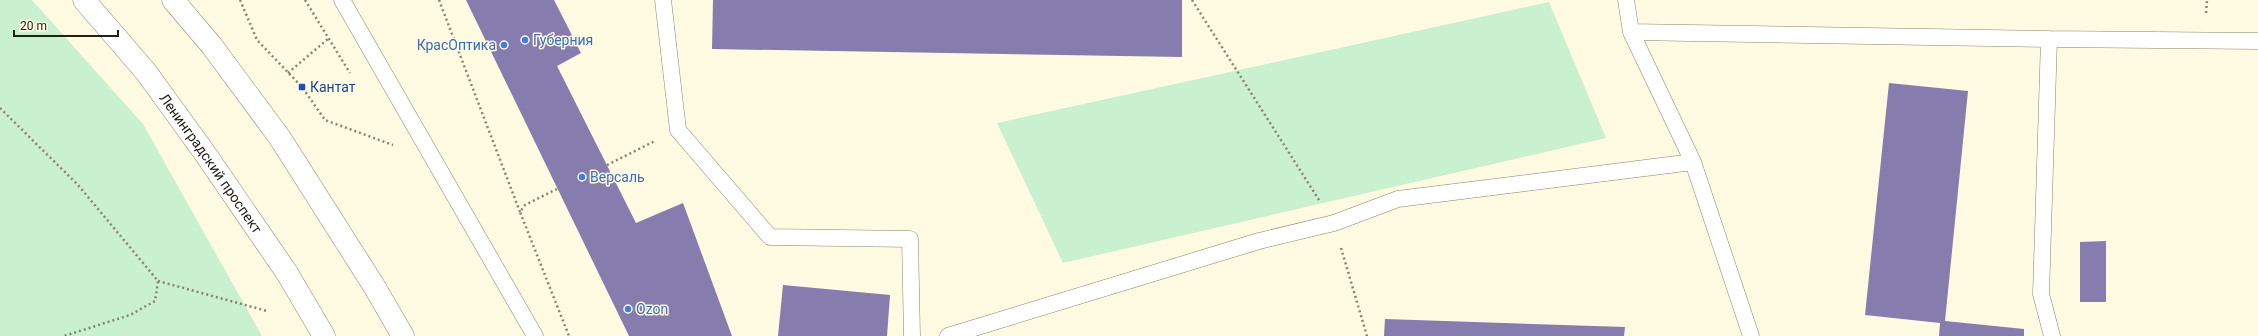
<svg xmlns="http://www.w3.org/2000/svg" width="2258" height="336" font-family="Roboto,sans-serif">
  <style>
    .green { fill: #c9f1d0 }
    .building { fill: #867cad }
    .lines { fill: none; stroke-linecap: round; stroke-linejoin: round }
    .lane-casing { stroke: #898467; stroke-width: 17 }
    .secondary-casing { stroke: #898467; stroke-width: 23 }
    .path { stroke: #878473; stroke-width: 2.5; stroke-dasharray: 2 3; stroke-linecap: butt }
    .lane { stroke: #fff; stroke-width: 16 }
    .secondary { stroke: #fff; stroke-width: 22 }
    .shop-dot { fill: #3f7fe0; stroke: #fffae1; stroke-width: 1.5 }
    .transit-dot { fill: #1a4fb4; stroke: #fffae1; stroke-width: 1.5 }
    .labels { text-anchor: middle; stroke-width: 3; stroke-linejoin: round; paint-order: stroke }
    .shop-label { font-size: 14px; fill: #366cbe; stroke: #fffae1; text-anchor: start }
    .transit-label { font-size: 14px; fill: #164399; stroke: #fffae1; text-anchor: start }
    .street-label { font-size: 14px; fill: #222015; stroke: #fffae1 }
  </style>
  <rect width="100%" height="100%" fill="#fffae1"/>
  <path class="green" d="M0 0H32L143 124 262 336H0Z
    M1549 2 1606 138 1063 263 997 123Z"/>
  <path class="building" d="M466 0H554L581 53 557 66 636 223 683 203 732 336H629Z
    M713 0H1182V57L712 49Z
    M1889 83 1968 91 1945 321 2024 329V336H1939L1940 323 1865 315Z
    M2106 241V302H2080V242Z
    M783 285 890 295 887 336H778Z
    M1385 319 1625 327 1624 336H1384Z"/>
  <g class="lines">
    <g class="lane-casing">
      <path id="lane" d="M342 0 535 336
        M663 0 678 130 770 237 910 239 912 336
        M1626 0 1631 32 1693 162 1751 336
        M1631 32 2049 39 2041 294 2052 336
        M2049 39 2258 41
        M948 336 1259 241 1334 223 1398 199 1693 162"/>
    </g>
    <g class="secondary-casing">
      <g id="secondary">
        <path id="s1" d="M84 0 146 72 204 152 287 273 324 336"/>
        <path d="M173 0 212 46 280 138 374 286 403 336"/>
      </g>
    </g>
    <path class="path" d="M240 0 257 40 302 87 325 120 393 145
      M305 0 350 73
      M439 0 520 212
      M1192 0 1319 200
      M2206 13 2207 0
      M288 73 329 38
      M0 108 78 185 158 281 155 301 130 315 64 336
      M607 165 655 141
      M557 189 525 205 520 212 569 336
      M1341 248 1367 336
      M158 281 267 311"/>
    <use href="#lane" class="lane"/>
    <use href="#secondary" class="secondary"/>
  </g>
  <g class="shop-dot">
    <circle cx="525" cy="40" r="4"/>
    <circle cx="504" cy="45" r="4"/>
    <circle cx="582" cy="177" r="4"/>
    <circle cx="628" cy="309" r="4"/>
  </g>
  <rect class="transit-dot" x="298" y="83" width="8" height="8" rx="2"/>
  <g class="labels">
    <g class="shop-label">
      <text x="533" y="45">Губерния</text>
      <text x="496" y="50" text-anchor="end">КрасОптика</text>
      <text x="590" y="182">Версаль</text>
      <text x="636" y="314">Ozon</text>
    </g>
    <g class="transit-label">
      <text x="310" y="92">Кантат</text>
    </g>
    <g class="street-label">
      <text dy="5" stroke="none"><textPath href="#s1" startOffset="207">Ленинградский проспект</textPath></text>
    </g>
  </g>
  <path d="M14 30v6h104v-6" fill="none" stroke="#222015" stroke-width="2"/>
  <text x="20" y="30" font-size="12" fill="#222015" stroke="#fffae1" stroke-width="3" paint-order="stroke">20 m</text>
</svg>
